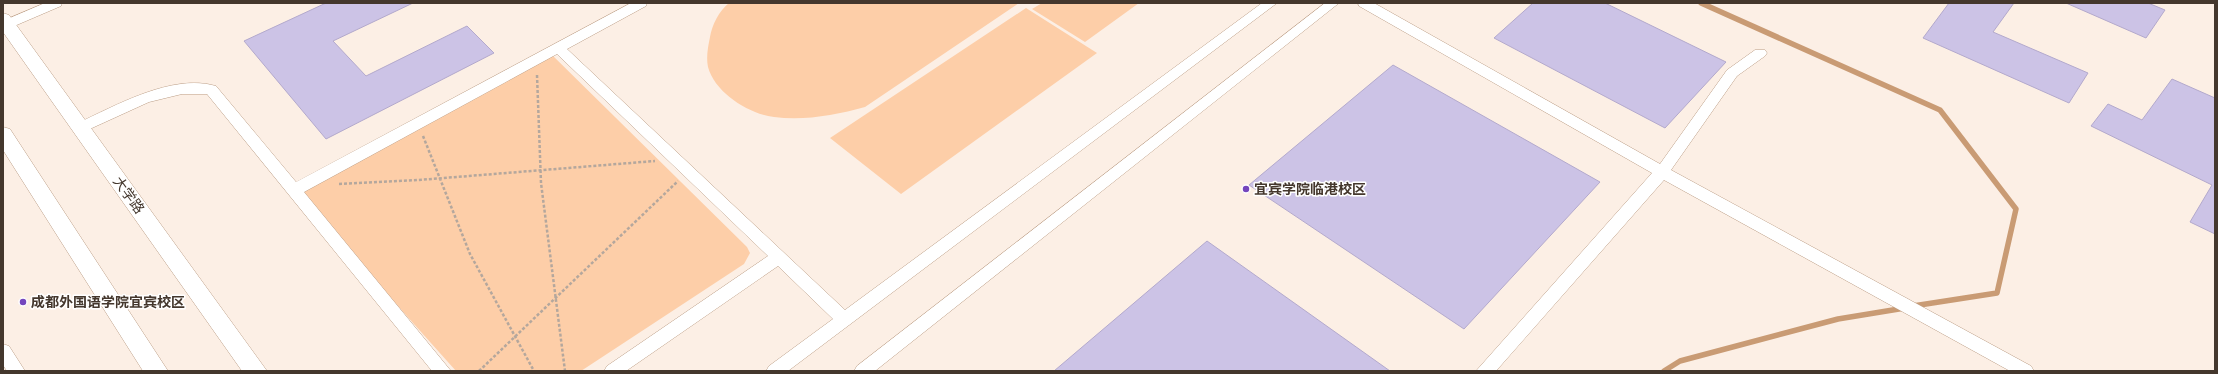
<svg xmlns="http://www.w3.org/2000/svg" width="2218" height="374" font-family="Raleway,'Noto Sans SC',sans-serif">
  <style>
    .green { fill: #fdcea8 }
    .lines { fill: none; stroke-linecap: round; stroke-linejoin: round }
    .stream { stroke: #c99b74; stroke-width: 5.5 }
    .building { fill: #ccc3e6; stroke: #b3a9cc }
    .minor-casing { stroke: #bb9d85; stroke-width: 1 }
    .secondary-casing { stroke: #bb9d85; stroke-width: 1 }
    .path { stroke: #b4a79d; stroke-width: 2.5; stroke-dasharray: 3 2; stroke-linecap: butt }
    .minor { fill: #fff; fill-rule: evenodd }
    .secondary { fill: #fff; fill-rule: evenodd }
    .poi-dot { fill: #7445bd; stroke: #fff; stroke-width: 1.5 }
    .labels { text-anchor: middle; stroke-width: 3; stroke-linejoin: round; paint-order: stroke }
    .poi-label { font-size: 14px; font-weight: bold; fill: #44372d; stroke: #fff; text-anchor: start }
    .street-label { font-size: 14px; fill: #44372d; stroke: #fff }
  </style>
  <rect width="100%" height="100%" fill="#fcefe5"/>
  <path class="green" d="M729 3H1019L865 107C836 115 804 121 774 117 749 114 715 93 708 67 706 57 708 47 710 37 712 25 719 11 729 3Z
    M1042 3H1139L1085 42 1032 9Z
    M1026 8 1097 53 901 194 830 138Z
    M549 52 747 247 750 253 744 264 581 371H456L294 190Z"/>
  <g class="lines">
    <path class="stream" d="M1701 3 1940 110 2016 209 1997 293 1913 306
      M1664 371 1680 361 1838 319 1905 308"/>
  </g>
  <path class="building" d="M326 3H413L333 41 366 76 467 26 494 53 326 139 244 41Z
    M1533 3H1605L1726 62 1665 128 1494 38Z
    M1949 3H2014L1993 32 2088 73 2069 103 1923 38Z
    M2066 3H2148L2165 10 2146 38Z
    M1393 65 1600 182 1464 329 1249 185Z
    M2172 79 2215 98V234L2190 222 2212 185 2091 126 2108 104 2142 120Z
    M1207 241 1390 371H1054Z"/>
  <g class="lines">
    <g class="minor-casing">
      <path id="minor" d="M45 3H62L61 6 12 27H3V21Z
        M631 3H647L646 6 567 49 845 310 1262 3H1277L788 371H766L769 366 833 319 778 266 626 371H604L607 366 768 256 557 54 304 192 451 371H432L207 94H182L149 102 81 133 76 132 74 128 76 124C115 106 172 73 216 86L296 182Z
        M1325 3H1339L875 371H854L857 366Z
        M1358 3H1374L1660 164 1727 70 1755 50H1765L1767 53 1765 56 1737 76 1671 170 2031 366 2034 371H2010L1664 180 1496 371H1476L1652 173 1359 6Z
        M3 344 9 346 25 371H7L3 365Z"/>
    </g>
    <g class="secondary-casing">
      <path id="secondary" d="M3 13 9 15 267 371H242L3 32Z
        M3 127 10 129 168 371H143L3 150Z"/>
    </g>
    <path class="path" d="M537 75 541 183 565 371
      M423 136 470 254 534 371
      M339 184 419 180 655 161
      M479 371 678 181"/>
    <use href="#minor" class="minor"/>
    <use href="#secondary" class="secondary"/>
  </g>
  <g class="poi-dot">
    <circle cx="1246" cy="189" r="4"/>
    <circle cx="23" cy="302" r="4"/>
  </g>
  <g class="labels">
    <g class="poi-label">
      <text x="1254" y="194">宜宾学院临港校区</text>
      <text x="31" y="307">成都外国语学院宜宾校区</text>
    </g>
    <g class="street-label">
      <text transform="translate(129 195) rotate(54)" y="5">大学路</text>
    </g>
  </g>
  <rect width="2218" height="374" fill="none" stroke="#44372d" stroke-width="8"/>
</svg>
